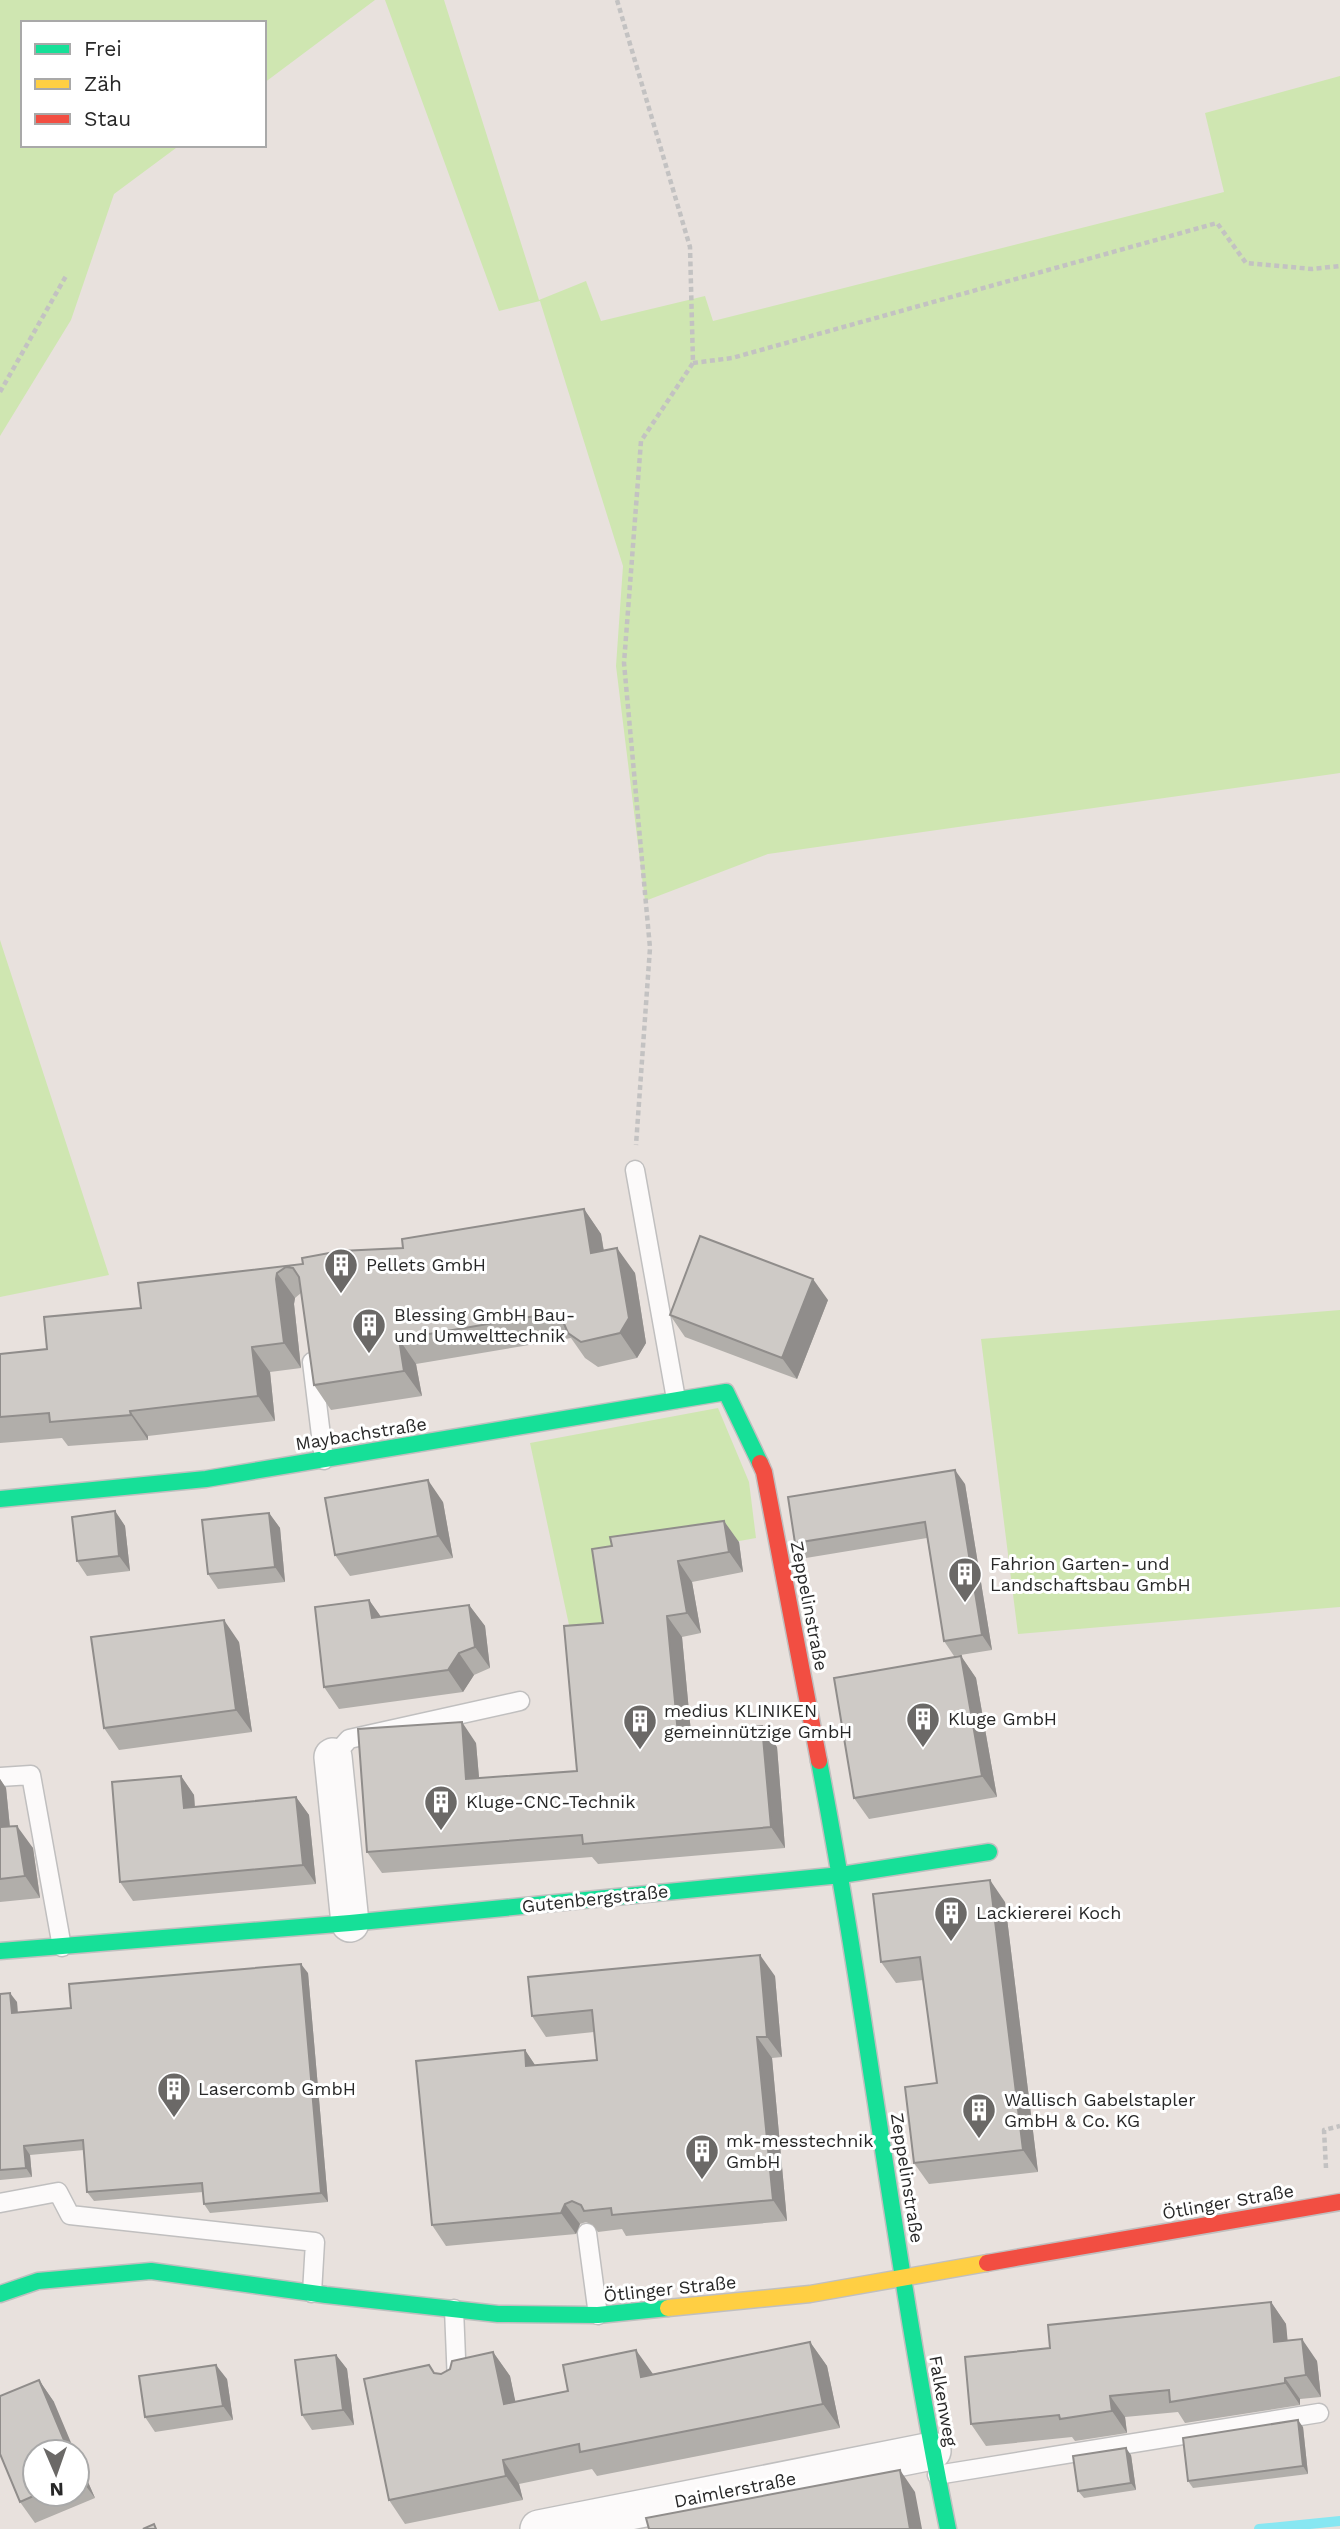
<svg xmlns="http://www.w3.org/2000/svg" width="1340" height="2529" font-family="'Work Sans',sans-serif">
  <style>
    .green { fill: #cfe6b1 }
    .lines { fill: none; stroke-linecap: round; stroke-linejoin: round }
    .stream { stroke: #87e7f2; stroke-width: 10 }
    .lane-casing { stroke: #c0bfbf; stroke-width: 21 }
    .street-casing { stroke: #c0bfbf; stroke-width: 40 }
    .fast-casing { stroke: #c0bfbf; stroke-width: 19 }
    .slow-casing { stroke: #c0bfbf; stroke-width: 19 }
    .jam-casing { stroke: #c0bfbf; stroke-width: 19 }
    .path { stroke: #c3c2c2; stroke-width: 4.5; stroke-dasharray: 5 3.5; stroke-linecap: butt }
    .lane { stroke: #fcfafa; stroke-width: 18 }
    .street { stroke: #fcfafa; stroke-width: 37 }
    .fast { stroke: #16e098; stroke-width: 16 }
    .slow { stroke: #ffcf43; stroke-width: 16 }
    .jam { stroke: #f24e42; stroke-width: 16 }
    .wall { fill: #b1aeaa }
    .shaded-wall { fill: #908d8b }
    .building { fill: #cecac6; stroke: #908d8b; stroke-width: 2 }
    .labels { text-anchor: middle; stroke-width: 6; stroke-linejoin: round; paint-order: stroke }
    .poi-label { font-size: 18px; fill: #282828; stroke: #fff; text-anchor: start }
    .street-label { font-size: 18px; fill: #282828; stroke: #fff }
  </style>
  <rect width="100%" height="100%" fill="#e8e1dd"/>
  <path class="green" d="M0 0H375L264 83V23H23V145H180L114 194 71 320 0 436Z
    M385 0H444L539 300 586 281 601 321 705 296 713 321 1224 192 1205 113 1340 76V773L768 854 645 901 616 666 623 566 540 301 499 311Z
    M0 940 109 1275 0 1297Z
    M1340 1310V1607L1018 1634 981 1339Z
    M718 1408 749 1482 756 1538 695 1549 613 1632 572 1639 530 1443Z"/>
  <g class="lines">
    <path class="stream" d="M1259 2529 1340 2521"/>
    <g class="lane-casing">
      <path id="lane" d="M635 1170 676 1399
        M312 1362 324 1460
        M333 1757 349 1739 520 1701
        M0 1777 31 1775 62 1947
        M0 2203 58 2192 70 2215 315 2242 312 2293
        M587 2233 598 2315
        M454 2309 457 2383
        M937 2475 1319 2413"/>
    </g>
    <g class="street-casing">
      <path id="street" d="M333 1757 350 1923
        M539 2529 932 2451"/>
    </g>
    <g class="fast-casing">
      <path id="fast" d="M0 1499 206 1479 726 1392 760 1463
        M819 1761C868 2016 896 2275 948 2529
        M0 1951 350 1923 841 1875 989 1852
        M0 2294 38 2281 151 2271 326 2295 498 2314 598 2315 668 2308"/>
    </g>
    <g class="slow-casing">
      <path id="slow" d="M668 2308 810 2294 987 2263"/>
    </g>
    <g class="jam-casing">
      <path id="jam" d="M760 1463 764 1472 819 1761
        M987 2263 1340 2202"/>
    </g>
    <path class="path" d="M617 0 690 247 693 363 641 441 624 663 650 948 636 1145
      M693 363 732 358 1217 223 1246 263 1312 269 1340 266
      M0 392 66 276
      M1326 2168 1324 2130 1340 2126"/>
    <use href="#lane" class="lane"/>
    <use href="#street" class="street"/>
    <use href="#fast" class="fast"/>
    <use href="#slow" class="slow"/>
    <use href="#jam" class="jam"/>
  </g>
  <path class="wall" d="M584 1209 601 1234 604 1251 635 1273 646 1343 637 1358 598 1367 585 1358 571 1338 416 1364 422 1396 331 1410 314 1385 301 1293 295 1298 294 1304 301 1368 270 1372 275 1421 148 1436V1440L68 1446 62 1438 0 1443V1354L47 1349 141 1308 138 1283 303 1264 403 1248Z
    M828 1300 797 1379 685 1337 670 1315Z
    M965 1484 992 1650 954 1656 944 1641 927 1538 806 1558 795 1543Z
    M443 1502 453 1558 350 1576 335 1555Z
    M115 1511 125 1526 130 1571 87 1576 77 1561Z
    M269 1513 280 1528 285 1582 218 1589 208 1574Z
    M739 1542 743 1572 692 1582 701 1633 682 1637 691 1733 777 1747 785 1848 598 1864 592 1857 382 1873 367 1852 476 1743 479 1778 577 1771 603 1623 592 1549Z
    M369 1600 381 1617 469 1605 485 1626 490 1668 474 1675 463 1692 339 1709 324 1687Z
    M239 1642 252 1732 119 1750 104 1728Z
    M961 1656 976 1678 997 1797 869 1819 854 1798Z
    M181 1776 194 1795 195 1807 296 1797 309 1815 316 1884 133 1901 120 1882Z
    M0 1779 6 1788 10 1827 33 1848 40 1898 0 1902Z
    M1005 1902 1038 2172 929 2184 914 2163 937 2083 923 1980 896 1983 881 1962Z
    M308 1973 328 2202 210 2213 204 2204 203 2192 94 2201 87 2192 84 2150 30 2155 32 2177 0 2180V1994L17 2002 18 2012 71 2008Z
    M775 1976 782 2057 772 2058 787 2221 626 2236 622 2229 598 2232 593 2225 586 2222 580 2224 576 2234 446 2246 432 2225 525 2050 535 2065 597 2060 594 2032 546 2037 532 2016Z
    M1271 2302 1286 2324 1287 2341 1317 2361 1321 2397 1300 2399V2405L1185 2423 1178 2412 1125 2417 1127 2433 1075 2441 1072 2437 986 2446 971 2424 1050 2348Z
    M810 2342 827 2366 840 2428 597 2476 592 2469 519 2484 523 2500 405 2524 389 2500 435 2373 441 2374 493 2352 510 2376 515 2402Z
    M336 2355 347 2369 354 2425 312 2430 302 2415Z
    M227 2379 233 2420 155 2432 145 2417Z
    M39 2380 54 2402 35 2494H77V2457L95 2498 35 2523 20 2502Z
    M1303 2427 1308 2474 1193 2488 1188 2481Z
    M1131 2455 1136 2490 1084 2498 1078 2491Z"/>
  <path class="shaded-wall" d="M584 1209 601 1234 608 1278 591 1253Z
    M617 1248 635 1273 646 1343 637 1358 620 1333Z
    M277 1273 295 1298 294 1304 301 1368 284 1343 276 1279Z
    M813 1279 828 1300 797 1379 782 1358Z
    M399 1339 416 1364 422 1396 404 1371Z
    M252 1347 270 1372 275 1421 258 1396Z
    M130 1411 148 1436V1440L131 1415Z
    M955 1470 965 1484 992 1650 982 1635Z
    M428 1480 443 1502 453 1558 438 1536Z
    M115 1511 125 1526 130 1571 119 1556Z
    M269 1513 280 1528 285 1582 275 1567Z
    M724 1521 739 1542 743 1572 729 1552Z
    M678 1561 692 1582 701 1633 687 1613Z
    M369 1600 384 1621 372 1618Z
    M469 1605 485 1626 490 1668 475 1647Z
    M667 1616 682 1637 693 1754 678 1734Z
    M224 1620 239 1642 252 1732 236 1710Z
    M459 1653 474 1675 463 1692 448 1670Z
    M961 1656 976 1678 997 1797 982 1776Z
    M462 1722 476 1743 481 1800 466 1779Z
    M762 1726 777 1747 785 1848 771 1827Z
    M181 1776 194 1795 196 1826 184 1808Z
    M0 1779 6 1788 12 1849 0 1832Z
    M296 1797 309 1815 316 1884 303 1865Z
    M17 1826 33 1848 40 1898 25 1876Z
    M990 1880 1005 1902 1038 2172 1023 2150Z
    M760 1955 775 1976 782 2057 767 2037Z
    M301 1964 308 1973 328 2202 321 2193Z
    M10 1993 17 2002 18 2022 12 2013Z
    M757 2037 772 2058 787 2221 773 2200Z
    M525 2050 539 2071 526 2066Z
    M24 2146 30 2155 32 2177 26 2168Z
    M565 2204 580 2224 576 2234 561 2213Z
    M1271 2302 1286 2324 1290 2364 1274 2342Z
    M1302 2339 1317 2361 1321 2397 1306 2375Z
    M810 2342 827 2366 840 2428 823 2404Z
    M636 2350 653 2374 641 2377Z
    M493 2352 510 2376 521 2428 504 2404Z
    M336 2355 347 2369 354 2425 343 2410Z
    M216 2365 227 2379 233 2420 223 2406Z
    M1285 2378 1300 2399V2405L1285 2383Z
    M39 2380 54 2402 75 2452H69Z
    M1110 2396 1125 2417 1127 2433 1112 2411Z
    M1298 2420 1303 2427 1308 2474 1303 2466Z
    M1126 2448 1131 2455 1136 2490 1131 2483Z
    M77 2457 95 2498 79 2477 77 2471Z
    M503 2460 519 2484 523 2500 506 2476Z
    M900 2470 915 2492 922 2529H910Z"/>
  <path class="building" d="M584 1209 591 1253 617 1248 629 1318 620 1333 581 1342 568 1333 559 1312 399 1339 404 1371 314 1385 299 1277 293 1268 286 1267 277 1273 276 1279 284 1343 252 1347 258 1396 130 1411 131 1415 50 1422 49 1413 0 1417V1354L47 1349 44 1317 141 1308 138 1283 303 1264 302 1258 340 1251 403 1248 402 1239Z
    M700 1236 813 1279 782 1358 670 1315Z
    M955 1470 982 1635 944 1641 925 1522 795 1543 788 1497Z
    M428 1480 438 1536 335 1555 325 1498Z
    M115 1511 119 1556 77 1561 72 1517Z
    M269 1513 275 1567 208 1574 202 1520Z
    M724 1521 729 1552 678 1561 687 1613 667 1616 678 1734 762 1726 771 1827 583 1844 582 1835 367 1852 358 1729 462 1722 466 1779 577 1771 564 1626 603 1623 592 1549 612 1546 610 1537Z
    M369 1600 372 1618 469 1605 475 1647 459 1653 448 1670 324 1687 315 1607Z
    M224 1620 236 1710 104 1728 91 1637Z
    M961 1656 982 1776 854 1798 834 1678Z
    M181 1776 184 1808 296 1797 303 1865 120 1882 112 1782Z
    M17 1826 25 1876 0 1879V1827Z
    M990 1880 1023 2150 914 2163 905 2087 937 2083 920 1957 881 1962 873 1894Z
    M760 1955 767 2037H757L773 2200 612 2215 611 2208 584 2211 581 2205 572 2201 565 2204 561 2213 432 2225 416 2061 525 2050 526 2066 597 2060 592 2010 532 2016 528 1977Z
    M301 1964 321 2193 204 2204 202 2183 87 2192 83 2140 24 2146 26 2168 0 2170V1994L10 1993 12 2013 71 2008 69 1984Z
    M1271 2302 1274 2342 1302 2339 1306 2375 1285 2378V2383L1170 2402 1169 2390 1110 2396 1112 2411 1060 2419 1059 2415 971 2424 965 2357 1050 2348 1048 2325Z
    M810 2342 823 2404 580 2452 579 2444 503 2460 506 2476 389 2500 364 2379 429 2365 434 2373 441 2374 450 2369 452 2361 493 2352 504 2404 568 2391 563 2365 636 2350 641 2377Z
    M336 2355 343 2410 302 2415 295 2360Z
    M216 2365 223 2406 145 2417 139 2376Z
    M39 2380 69 2452H35V2494H38L20 2502 0 2454V2396Z
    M1298 2420 1303 2466 1188 2481 1183 2438Z
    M1126 2448 1131 2483 1078 2491 1073 2456Z
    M900 2470 910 2529H649L646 2518Z
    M154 2524 156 2529H143Z"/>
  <defs>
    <g id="building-pin" transform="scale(1.75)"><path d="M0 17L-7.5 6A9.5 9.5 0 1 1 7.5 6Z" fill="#6b6967" stroke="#fff"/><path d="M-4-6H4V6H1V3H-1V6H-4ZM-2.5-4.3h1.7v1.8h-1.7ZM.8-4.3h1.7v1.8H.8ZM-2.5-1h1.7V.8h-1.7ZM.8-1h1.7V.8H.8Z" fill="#fff"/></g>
  </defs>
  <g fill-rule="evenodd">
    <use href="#building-pin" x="341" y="1265"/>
    <use href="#building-pin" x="369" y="1325"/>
    <use href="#building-pin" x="965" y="1574"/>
    <use href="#building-pin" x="923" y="1719"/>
    <use href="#building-pin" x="640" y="1721"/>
    <use href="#building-pin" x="441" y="1802"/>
    <use href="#building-pin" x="951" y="1913"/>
    <use href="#building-pin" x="174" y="2089"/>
    <use href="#building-pin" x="979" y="2110"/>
    <use href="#building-pin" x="702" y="2151"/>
  </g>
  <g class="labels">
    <g class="poi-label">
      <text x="366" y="1271">Pellets GmbH</text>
      <text x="394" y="1321">Blessing GmbH Bau-<tspan x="394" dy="21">und Umwelttechnik</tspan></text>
      <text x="990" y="1570">Fahrion Garten- und<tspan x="990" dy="21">Landschaftsbau GmbH</tspan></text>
      <text x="664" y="1717">medius KLINIKEN<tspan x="664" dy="21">gemeinnützige GmbH</tspan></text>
      <text x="948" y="1725">Kluge GmbH</text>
      <text x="466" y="1808">Kluge-CNC-Technik</text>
      <text x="976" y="1919">Lackiererei Koch</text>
      <text x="198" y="2095">Lasercomb GmbH</text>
      <text x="1004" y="2106">Wallisch Gabelstapler<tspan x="1004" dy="21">GmbH &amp; Co. KG</tspan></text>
      <text x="726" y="2147">mk-messtechnik<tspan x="726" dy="21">GmbH</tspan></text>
    </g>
    <g class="street-label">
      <text transform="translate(361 1434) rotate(-9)" y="6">Maybachstraße</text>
      <text transform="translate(809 1606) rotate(79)" y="6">Zeppelinstraße</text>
      <text transform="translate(595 1899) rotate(-6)" y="6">Gutenbergstraße</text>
      <text transform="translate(907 2178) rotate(81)" y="6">Zeppelinstraße</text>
      <text transform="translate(1228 2202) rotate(-10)" y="6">Ötlinger Straße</text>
      <text transform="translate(670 2289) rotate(-6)" y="6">Ötlinger Straße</text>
      <text transform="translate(943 2401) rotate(80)" y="6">Falkenweg</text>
      <text transform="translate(735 2490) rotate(-11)" y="6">Daimlerstraße</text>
    </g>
  </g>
  <rect x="21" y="21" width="245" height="126" fill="#ffffff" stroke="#a9a9a9" stroke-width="2"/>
  <rect x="35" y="44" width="35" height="10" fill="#16e098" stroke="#a9a9a9" stroke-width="2"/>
  <text x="84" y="56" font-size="21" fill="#282828">Frei</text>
  <rect x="35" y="79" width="35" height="10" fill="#ffcf43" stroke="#a9a9a9" stroke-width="2"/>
  <text x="84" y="91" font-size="21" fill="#282828">Zäh</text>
  <rect x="35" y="114" width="35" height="10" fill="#f24e42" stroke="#a9a9a9" stroke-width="2"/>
  <text x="84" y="126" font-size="21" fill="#282828">Stau</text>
  <g transform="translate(56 2473) rotate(178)"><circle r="33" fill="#ffffff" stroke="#a9a9a9" stroke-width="2"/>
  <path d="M0-5L12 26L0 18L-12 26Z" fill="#6b6967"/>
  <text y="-10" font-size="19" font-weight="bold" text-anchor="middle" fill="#282828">N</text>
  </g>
</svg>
